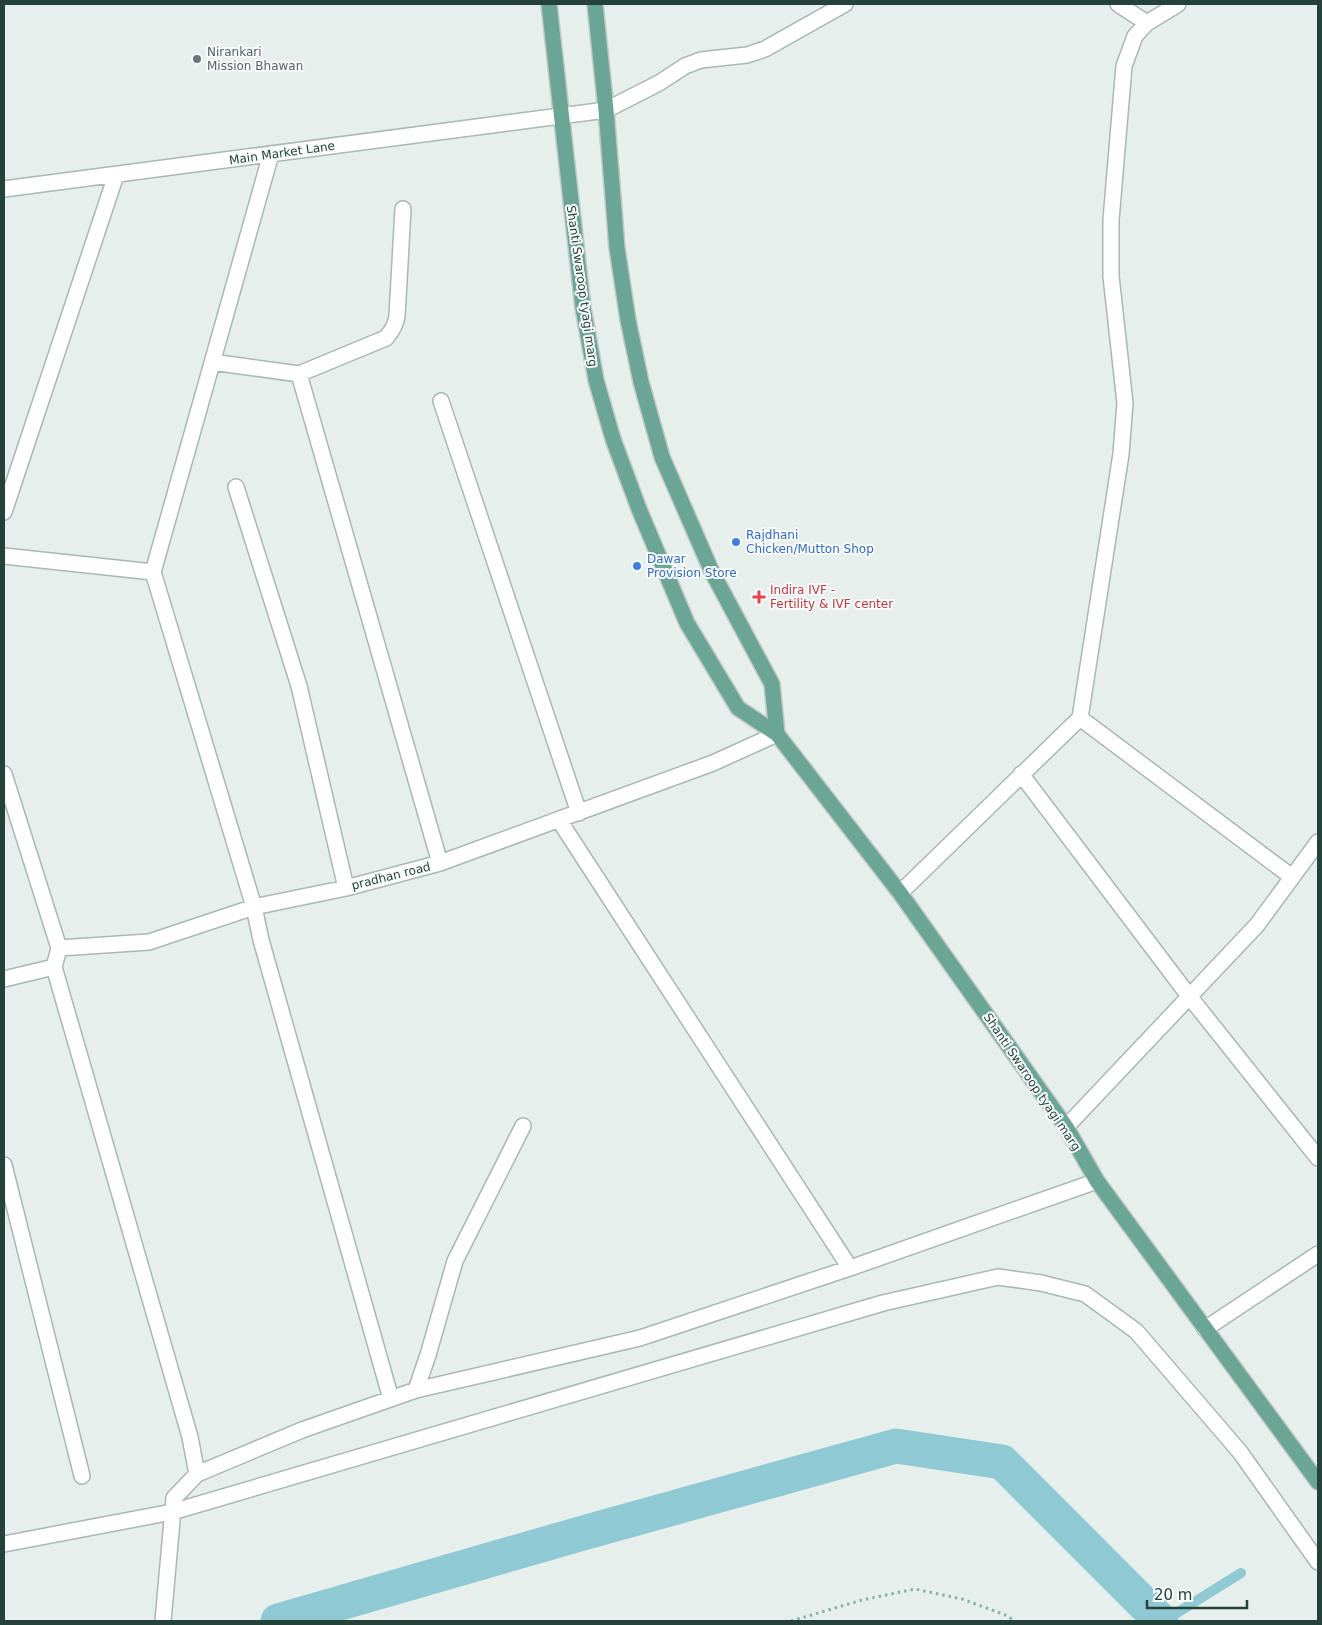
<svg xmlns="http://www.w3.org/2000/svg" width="1322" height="1625" font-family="'DejaVu Sans',sans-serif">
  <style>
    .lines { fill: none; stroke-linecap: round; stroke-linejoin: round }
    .stream { stroke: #8ec9d4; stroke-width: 10 }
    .canal { stroke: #8ec9d4; stroke-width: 35 }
    .minor-casing { stroke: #a8b8b2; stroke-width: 18 }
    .major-casing { stroke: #c2cac8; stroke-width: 18 }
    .path { stroke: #86b3a5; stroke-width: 3; stroke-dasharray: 2.5 4; stroke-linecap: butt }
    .minor { stroke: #fff; stroke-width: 15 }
    .major { stroke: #6aa596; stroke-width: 15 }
    .worship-dot { fill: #6b7280; stroke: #f7fbf9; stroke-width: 2 }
    .shop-dot { fill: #3f7fe0; stroke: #f7fbf9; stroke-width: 2 }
    .health-dot { fill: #e0444e; stroke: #f7fbf9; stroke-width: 2 }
    .labels { text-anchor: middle; stroke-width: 4; stroke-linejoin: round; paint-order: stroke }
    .worship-label { font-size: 12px; fill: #5b616d; stroke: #f7fbf9; text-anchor: start }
    .street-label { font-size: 12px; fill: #24423a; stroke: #f7fbf9 }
    .shop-label { font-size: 12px; fill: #366cbe; stroke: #f7fbf9; text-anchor: start }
    .health-label { font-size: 12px; fill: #be3a42; stroke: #f7fbf9; text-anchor: start }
  </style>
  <rect width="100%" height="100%" fill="#e6efeb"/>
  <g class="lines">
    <path class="stream" d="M1164 1621 1241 1573"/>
    <path class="canal" d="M278 1621 583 1533 896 1446 1002 1462 1161 1621"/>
    <g class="minor-casing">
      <path id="minor" d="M1118 4 1147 23
        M4 189 606 110 659 83 685 66 701 60 747 55 765 49 845 4
        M212 362 299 374 440 863
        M299 374 386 338C392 331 396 325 397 316L403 209
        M441 401 579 813
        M236 487 299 686 346 888
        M4 512 116 175
        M4 556 153 572 254 907 261 940 391 1399
        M153 572 271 154
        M1080 718 1292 877
        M4 774 59 948
        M1021 774 1189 996 1318 1158
        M559 820 850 1268
        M900 893 1080 718 1121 454 1125 403 1111 276V220L1124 66 1135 36 1147 23 1178 4
        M54 967 190 1437 197 1474
        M4 979 54 967 59 948 149 942 254 907 346 888 440 863 713 763 777 734
        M1066 1127 1257 925 1318 842
        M4 1165 82 1476
        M1205 1329 1318 1254
        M416 1390 428 1355 455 1261 523 1126
        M4 1544 172 1512 883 1303 998 1277 1041 1283 1085 1294 1136 1331 1240 1452 1318 1562
        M163 1621 174 1498 197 1474 302 1430 416 1390 640 1338 850 1268 1097 1181"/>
    </g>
    <g class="major-casing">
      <path id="major" d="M549 4 583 308 596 380 613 439 639 509 687 623 738 708 777 734 900 893 1066 1127 1097 1181 1318 1482
        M595 4 606 110 617 248 628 320 641 382 662 457 712 572 772 684 777 734"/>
    </g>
    <path class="path" d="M791 1621 862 1600 915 1589 962 1599 1008 1616 1014 1621"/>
    <use href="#minor" class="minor"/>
    <use href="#major" class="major"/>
  </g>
  <circle class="worship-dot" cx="197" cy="59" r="5"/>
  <g class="shop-dot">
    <circle cx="736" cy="542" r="5"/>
    <circle cx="637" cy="566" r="5"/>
  </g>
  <path class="health-dot" d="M756.5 589.5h5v5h5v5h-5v5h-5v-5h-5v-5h5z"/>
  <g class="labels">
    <g class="worship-label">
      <text x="207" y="56">Nirankari<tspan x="207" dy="14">Mission Bhawan</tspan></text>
    </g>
    <g class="street-label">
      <text transform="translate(282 153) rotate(-8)" y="4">Main Market Lane</text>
      <text transform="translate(582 286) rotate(82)" y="4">Shanti Swaroop tyagi marg</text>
      <text transform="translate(391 876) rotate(-14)" y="4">pradhan road</text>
      <text transform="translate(1032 1082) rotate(56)" y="4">Shanti Swaroop tyagi marg</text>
    </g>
    <g class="shop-label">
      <text x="746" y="539">Rajdhani<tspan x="746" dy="14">Chicken/Mutton Shop</tspan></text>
      <text x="647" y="563">Dawar<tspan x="647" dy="14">Provision Store</tspan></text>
    </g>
    <g class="health-label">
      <text x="770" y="594">Indira IVF -<tspan x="770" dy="14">Fertility &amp; IVF center</tspan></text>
    </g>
  </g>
  <rect width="1322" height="1625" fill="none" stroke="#24423a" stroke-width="10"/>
  <path d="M1147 1600v8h100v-8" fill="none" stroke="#24423a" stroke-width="2.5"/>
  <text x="1154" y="1600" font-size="15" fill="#24423a" stroke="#f7fbf9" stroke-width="4" paint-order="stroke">20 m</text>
</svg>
